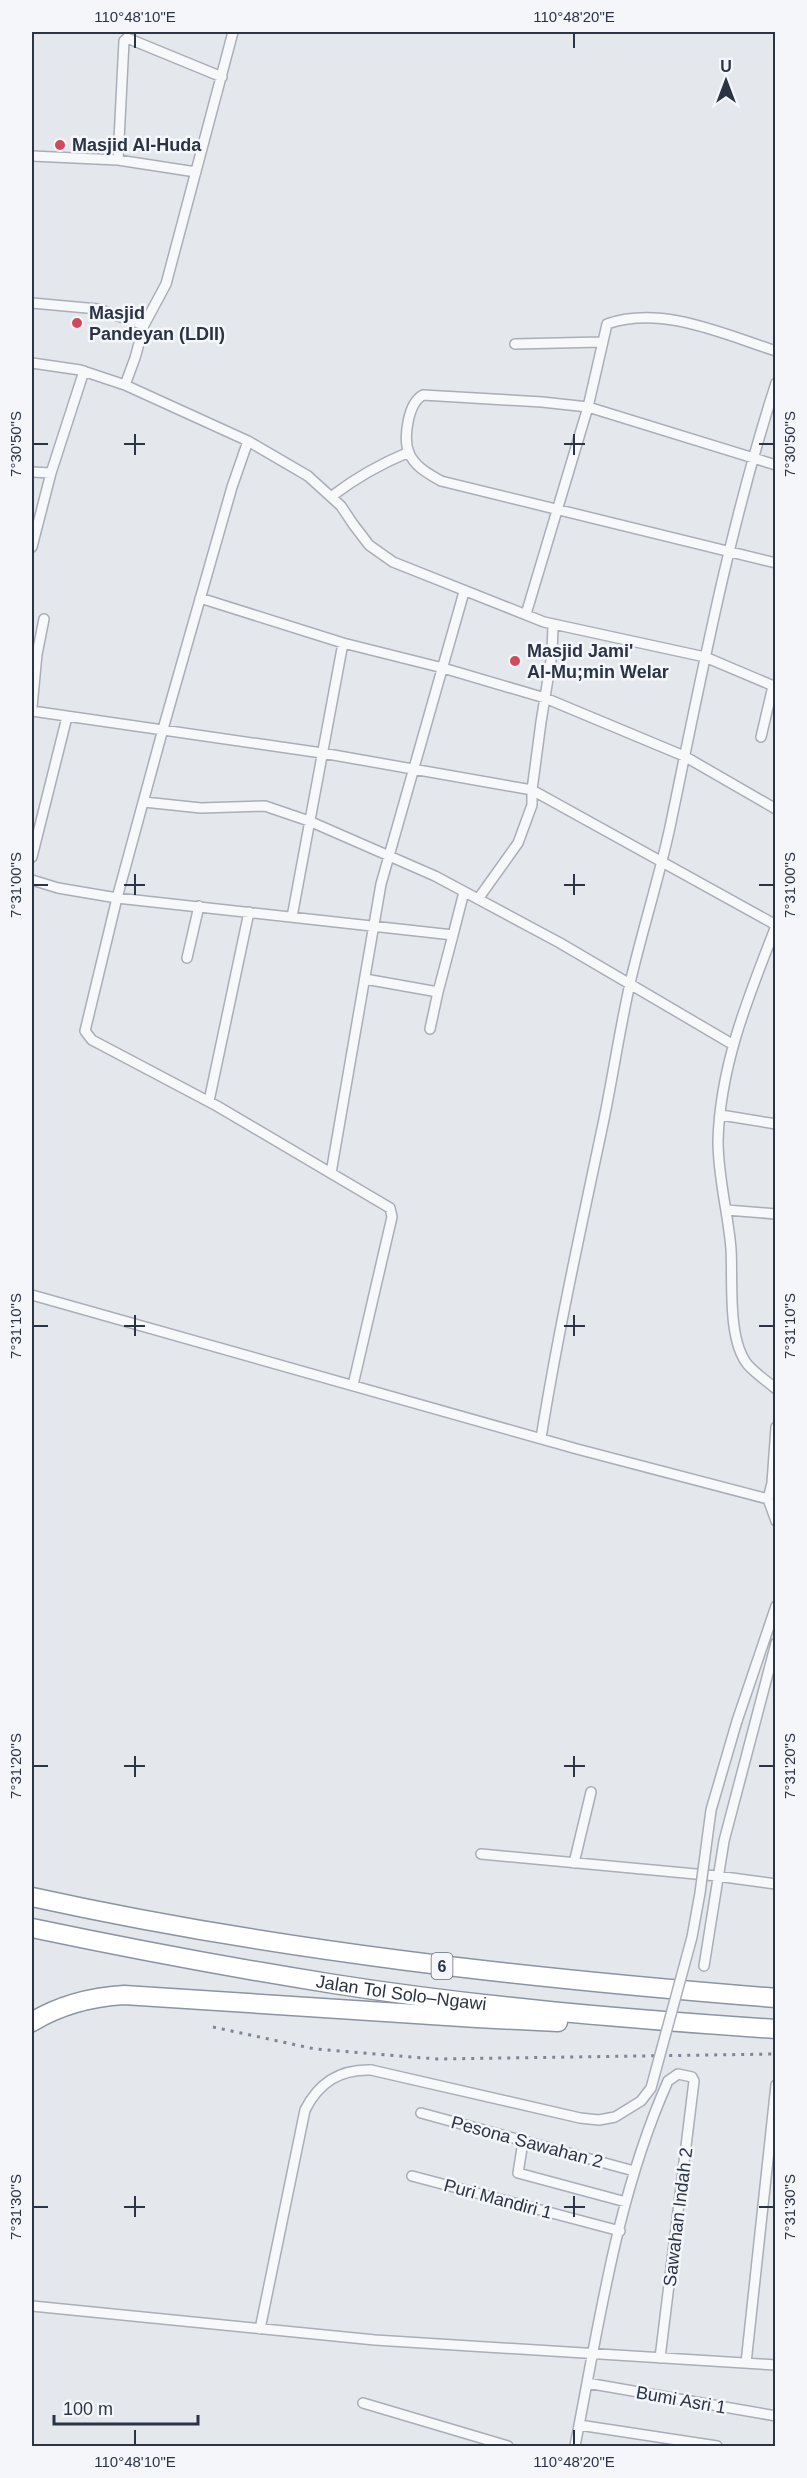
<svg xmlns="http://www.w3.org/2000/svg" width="807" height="2478" font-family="Arial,sans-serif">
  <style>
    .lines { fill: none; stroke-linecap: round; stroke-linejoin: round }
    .minor-casing { stroke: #a9aeb7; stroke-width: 12 }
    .motorway-casing { stroke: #8b94a3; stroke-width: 21 }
    .minor { stroke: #f7f8fa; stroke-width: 9 }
    .motorway { stroke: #fff; stroke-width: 18 }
    .rail { stroke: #7d8696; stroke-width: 3; stroke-dasharray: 3 6; stroke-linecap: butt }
    .minor-bridge-casing { stroke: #a9aeb7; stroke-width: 12; stroke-linecap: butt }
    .minor-bridge { stroke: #f7f8fa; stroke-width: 9 }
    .ticks { fill: none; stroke: #2b3445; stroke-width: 2 }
    .poi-dot { fill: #d1495b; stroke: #f4f6f9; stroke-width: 2 }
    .labels { text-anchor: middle; stroke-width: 5; stroke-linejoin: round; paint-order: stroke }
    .shield { fill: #f4f6f9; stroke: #676e7b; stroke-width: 1.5 }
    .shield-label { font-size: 16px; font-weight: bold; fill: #2b3445 }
    .poi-label { font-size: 18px; font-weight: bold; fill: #2b3445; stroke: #f4f6f9; text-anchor: start }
    .street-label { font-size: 18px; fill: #2b3445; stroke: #f4f6f9 }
    .neatline { fill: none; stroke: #2b3445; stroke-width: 2 }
    .ticks-label { font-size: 15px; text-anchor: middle; fill: #2b3445 }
  </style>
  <rect width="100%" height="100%" fill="#e4e7ec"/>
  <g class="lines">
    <g class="minor-casing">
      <path id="minor" d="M32 156 118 160 196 172
        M118 160 124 41 127 38 222 77
        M32 303 98 309 144 325
        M515 344 601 342
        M32 363 80 370 125 385 248 441 232 487 163 729 117 898 85 1031 92 1040 217 1106 390 1208 392 1217 353 1385
        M125 385 135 358 144 325 166 284 233 32
        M248 441 308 476 341 506 353 524 369 545 393 562 544 622 705 657 776 687
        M776 465 588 407 542 402 423 395C408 403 403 438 409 453 415 467 429 474 441 481L776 563
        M32 472 51 473
        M332 496C357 477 380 464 409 452
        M32 547 51 473 84 371
        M200 598 343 643 443 668 545 698 684 756 776 809
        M526 614 588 407 607 324C662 305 723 334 776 351
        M32 707 37 654 44 619
        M32 711 322 753 532 790 776 925
        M761 737 773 686
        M144 802 201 808 265 806 309 821 435 876 478 899 560 943 732 1044
        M32 857 67 717
        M32 880 58 888 117 898 453 935 464 892
        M478 899 518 843 532 805V790L541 722 552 654 553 625
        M292 917 343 643
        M776 926C749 995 720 1065 718 1141 718 1178 728 1212 731 1249 733 1280 727 1340 748 1365 756 1374 767 1381 776 1389
        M187 958 199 906
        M365 979 438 992 453 935
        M430 1029 438 992
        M209 1101 249 912
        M721 1115 776 1124
        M331 1173 381 884 464 592
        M727 1210 776 1214
        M32 1295 577 1449 768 1499
        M776 1427 772 1483 768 1499 776 1521
        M541 1438C558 1332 581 1228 603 1124 613 1076 620 1027 631 979 643 928 659 878 670 827 701 678 729 528 776 383
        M737 1721 776 1606
        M481 1854 717 1876 776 1884
        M574 1863 591 1792
        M704 1966 724 1841 776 1643
        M421 2113 634 2171
        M523 2142 518 2173 626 2202
        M412 2176 620 2231
        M32 2306 375 2340 776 2365
        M260 2329 305 2110C319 2082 340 2069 371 2070
        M746 2363 776 2085
        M587 2383 776 2416
        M363 2403 508 2446
        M579 2425 717 2446
        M575 2446C599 2324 617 2195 668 2081L678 2074 692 2077 694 2081 660 2358"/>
    </g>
    <g class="motorway-casing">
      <g id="motorway">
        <path d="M32 1897C277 1951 526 1978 776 1998"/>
        <path id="s1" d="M32 1928C132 1949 233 1968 334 1984 480 2007 628 2019 776 2029"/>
        <path d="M32 2022C60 2005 91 1997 124 1995L477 2018 558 2022"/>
      </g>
    </g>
    <use href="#minor" class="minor"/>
    <use href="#motorway" class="motorway"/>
    <path class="rail" d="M213 2027 315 2049 437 2059 776 2054"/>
    <g class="minor-bridge-casing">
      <path id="minor-bridge" d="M371 2070 580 2118 599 2120 615 2117 641 2101 651 2088 692 1937 700 1893 711 1810 737 1721"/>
    </g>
    <use href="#minor-bridge" class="minor-bridge"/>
  </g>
  <path class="ticks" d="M135 33V48M574 33V48M135 434V455M574 434V455M33 444H48M124 444H145M564 444H585M759 444H774M135 874V895M574 874V895M33 885H48M124 885H145M564 885H585M759 885H774M135 1315V1336M574 1315V1336M33 1326H48M124 1326H145M564 1326H585M759 1326H774M135 1756V1777M574 1756V1777M33 1766H48M124 1766H145M564 1766H585M759 1766H774M135 2196V2217M574 2196V2217M33 2207H48M124 2207H145M564 2207H585M759 2207H774M135 2430V2445M574 2430V2445"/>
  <g class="poi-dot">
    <circle cx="60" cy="145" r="6"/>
    <circle cx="77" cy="323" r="6"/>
    <circle cx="515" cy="661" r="6"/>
  </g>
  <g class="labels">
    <rect class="shield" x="431.5" y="1953" width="21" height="26" rx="4.5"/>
    <g class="shield-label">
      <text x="442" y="1972">6</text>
    </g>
    <g class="poi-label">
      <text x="72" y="151">Masjid Al-Huda</text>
      <text x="89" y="319">Masjid<tspan x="89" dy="21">Pandeyan (LDII)</tspan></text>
      <text x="527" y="657">Masjid Jami'<tspan x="527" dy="21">Al-Mu;min Welar</tspan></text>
    </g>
    <g class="street-label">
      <text dy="6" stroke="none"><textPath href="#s1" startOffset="375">Jalan Tol Solo–Ngawi</textPath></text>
      <text transform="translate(527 2142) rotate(15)" y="6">Pesona Sawahan 2</text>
      <text transform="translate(498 2199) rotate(15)" y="6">Puri Mandiri 1</text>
      <text transform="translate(678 2217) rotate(-83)" y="6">Sawahan Indah 2</text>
      <text transform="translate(681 2400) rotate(10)" y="6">Bumi Asri 1</text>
    </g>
  </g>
  <rect width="807" height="2478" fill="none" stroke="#f4f6f9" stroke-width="66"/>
  <g transform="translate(726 81)" stroke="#f4f6f9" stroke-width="4.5" paint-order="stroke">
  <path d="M0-4.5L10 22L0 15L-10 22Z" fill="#2b3445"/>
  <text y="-9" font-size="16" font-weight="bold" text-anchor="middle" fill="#2b3445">U</text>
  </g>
  <path d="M54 2415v9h144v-9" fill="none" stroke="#2b3445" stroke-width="3"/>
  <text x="63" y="2415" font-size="18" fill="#2b3445" stroke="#f4f6f9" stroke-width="4.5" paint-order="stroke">100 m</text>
  <rect x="33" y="33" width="741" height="2412" class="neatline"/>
  <g class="ticks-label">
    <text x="135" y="22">110°48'10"E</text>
    <text x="574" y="22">110°48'20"E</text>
    <text transform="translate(16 444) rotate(-90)" y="5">7°30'50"S</text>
    <text transform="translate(790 444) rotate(-90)" y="5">7°30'50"S</text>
    <text transform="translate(16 885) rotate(-90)" y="5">7°31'00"S</text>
    <text transform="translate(790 885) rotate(-90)" y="5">7°31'00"S</text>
    <text transform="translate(16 1326) rotate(-90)" y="5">7°31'10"S</text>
    <text transform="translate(790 1326) rotate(-90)" y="5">7°31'10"S</text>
    <text transform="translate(16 1766) rotate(-90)" y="5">7°31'20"S</text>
    <text transform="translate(790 1766) rotate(-90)" y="5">7°31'20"S</text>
    <text transform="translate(16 2207) rotate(-90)" y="5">7°31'30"S</text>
    <text transform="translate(790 2207) rotate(-90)" y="5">7°31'30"S</text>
    <text x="135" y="2467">110°48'10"E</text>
    <text x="574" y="2467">110°48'20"E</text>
  </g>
</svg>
